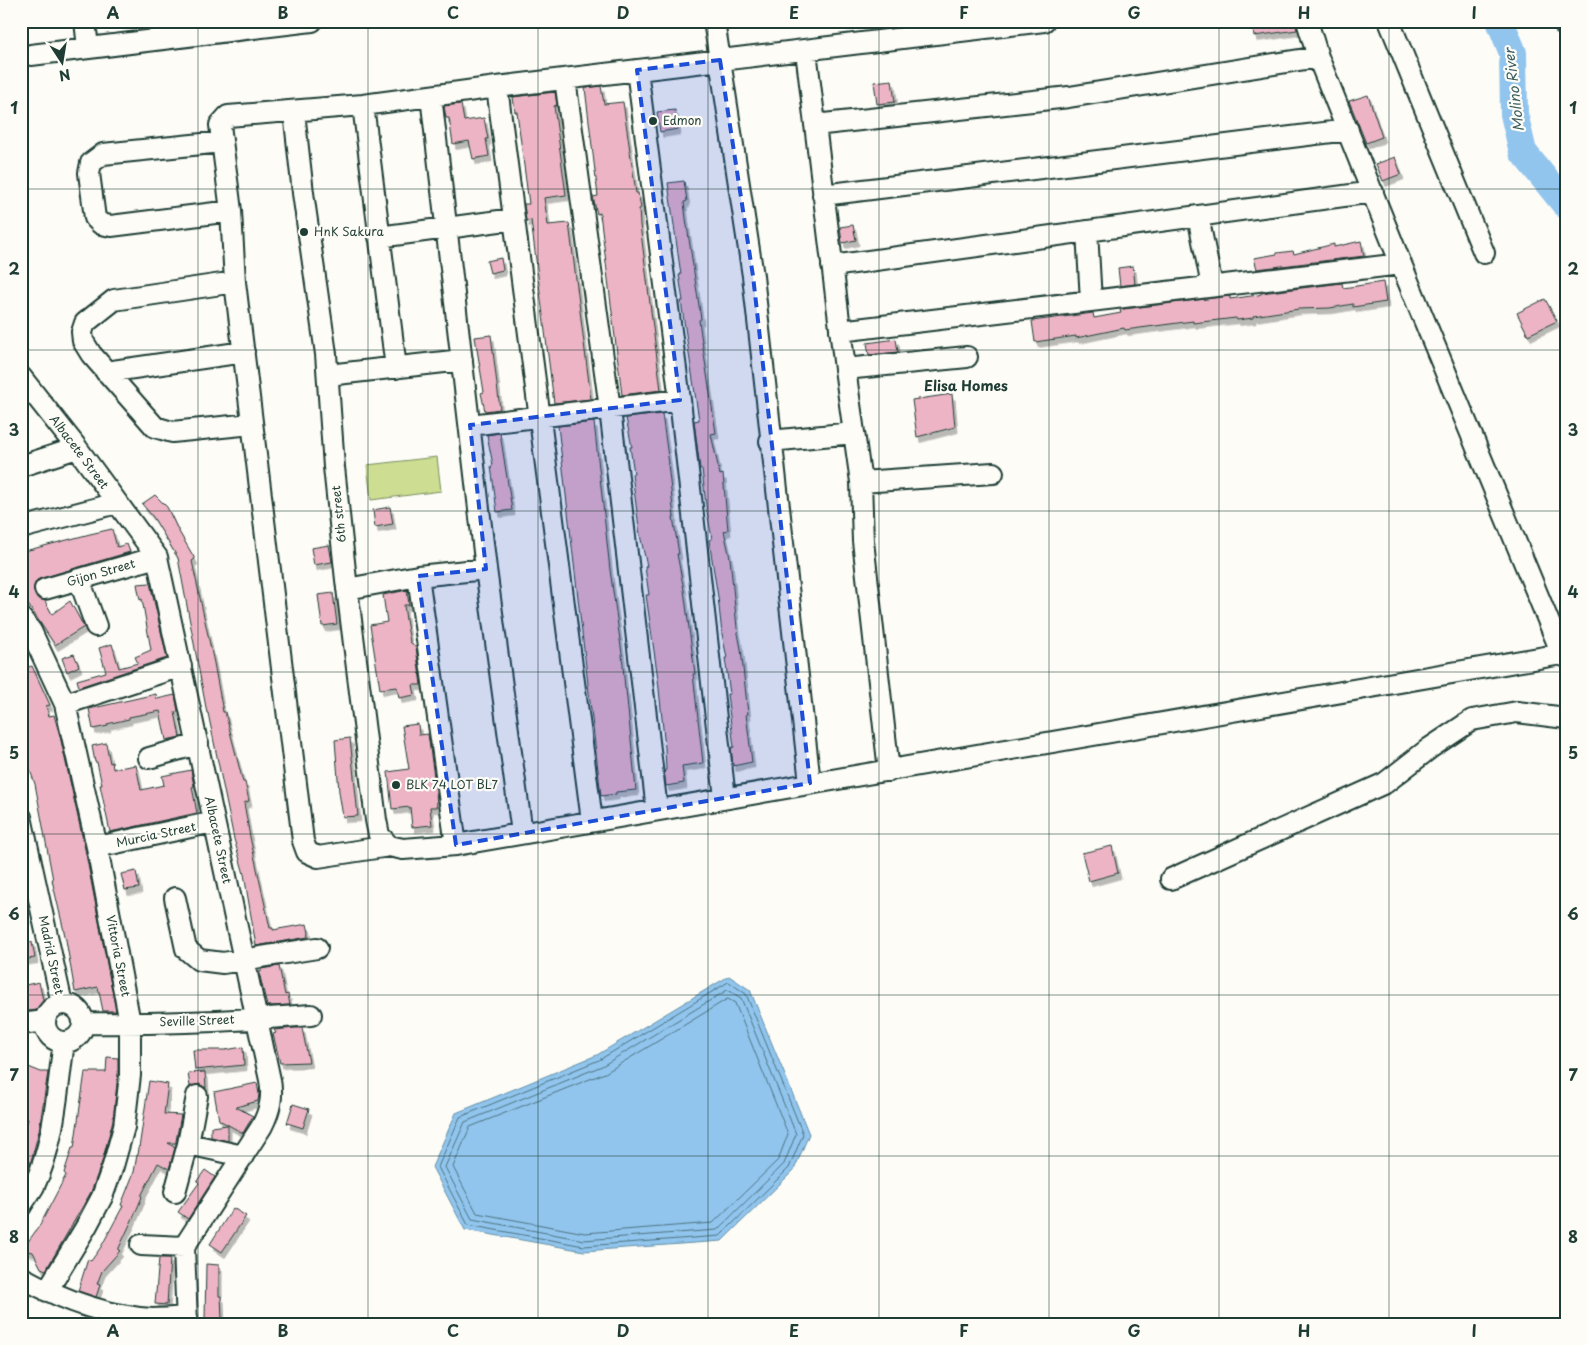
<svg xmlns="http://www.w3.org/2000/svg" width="1587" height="1345" font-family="'Playpen Sans',sans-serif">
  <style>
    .green { fill: #cddd91; stroke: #768d62 }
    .water { fill: #91c5ee; stroke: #638fa4 }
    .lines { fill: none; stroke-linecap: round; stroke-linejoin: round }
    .shore { stroke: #4d737e; stroke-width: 1 }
    .river { stroke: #91c5ee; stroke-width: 28 }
    .building { fill: #edb4c6; stroke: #1f3d34; filter: url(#shadow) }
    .minor-casing { stroke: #1f3d34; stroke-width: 24 }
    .minor { stroke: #fdfcf7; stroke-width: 20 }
    .marked { fill: #1d4ed8; fill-opacity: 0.2; stroke: #1d4ed8; stroke-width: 4; stroke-dasharray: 10 6; stroke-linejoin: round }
    .grid { fill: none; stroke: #1f3d34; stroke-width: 1; stroke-opacity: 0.55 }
    .poi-dot { fill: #1f3d34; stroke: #fdfcf7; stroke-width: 2 }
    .labels { text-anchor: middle; stroke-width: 4.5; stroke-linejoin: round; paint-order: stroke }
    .poi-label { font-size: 12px; fill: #1f3d34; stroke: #fdfcf7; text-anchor: start }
    .street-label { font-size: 12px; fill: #1f3d34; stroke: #fdfcf7 }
    .water-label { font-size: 14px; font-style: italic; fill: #3c5f62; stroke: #fdfcf7 }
    .neighbourhood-label { font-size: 14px; font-weight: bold; fill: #1f3d34; stroke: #fdfcf7 }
    .neatline { fill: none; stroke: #1f3d34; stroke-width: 2 }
    .grid-label { font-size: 16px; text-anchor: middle; font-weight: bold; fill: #1f3d34 }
  </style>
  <defs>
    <filter id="shadow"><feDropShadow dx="3" dy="5.5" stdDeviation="0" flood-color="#0004"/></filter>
  </defs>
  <rect width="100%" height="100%" fill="#fdfcf7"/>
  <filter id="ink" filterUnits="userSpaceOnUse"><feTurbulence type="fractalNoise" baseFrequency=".02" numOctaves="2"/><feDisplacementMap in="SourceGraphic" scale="10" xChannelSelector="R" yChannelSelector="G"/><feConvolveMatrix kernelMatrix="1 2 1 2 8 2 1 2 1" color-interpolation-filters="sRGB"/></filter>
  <g filter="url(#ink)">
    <path class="green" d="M437 457 441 491 371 500 367 465Z"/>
    <path class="water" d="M729 976 750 990 809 1134 794 1170 722 1241 584 1251 465 1230 432 1167 456 1113 597 1055Z"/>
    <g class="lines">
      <path class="shore" d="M729 982 746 994 803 1134 789 1168 720 1236 584 1246 468 1225 438 1167 460 1117 599 1060Z
        M728 990 741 998 796 1134 784 1164 717 1230 584 1240 472 1219 445 1167 465 1122 602 1066Z
        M728 999 735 1003 788 1134 778 1160 713 1223 585 1233 477 1213 453 1167 470 1127 605 1073Z"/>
      <path class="river" d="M1500 21 1513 53 1514 114 1523 152 1566 205"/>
    </g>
    <path class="building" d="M1251 21H1295L1297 30 1254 36Z
      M892 80 895 102 877 104 874 82Z
      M601 86 604 104 623 102 636 193H638L641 208 639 209 640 225 661 390 622 395 600 213 597 214 593 197 598 196 585 88Z
      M555 92 557 105 554 106 566 195 544 198 548 225 569 223 591 399 554 403 531 220 526 221 524 204H529L517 112H515L513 97Z
      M1368 95 1382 137 1366 143 1349 101Z
      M461 104 464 121 484 118 488 139H486L489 156 473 159 469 141 453 144 449 118H446L444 106Z
      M675 110 678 129 660 132 657 112Z
      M1395 157 1401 174 1383 181 1376 164Z
      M684 181 687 201 684 202 686 219 701 319 699 320 701 335 716 433 711 434 720 475 723 474 728 530 724 531 730 558 737 628 741 649 748 714H746L752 762 733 766 731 748 734 747 727 694H730L725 658H727L722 634 718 597 709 540 712 539 706 506 702 469H700L694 421 699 420 681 301H683L679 275H681L668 183Z
      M853 225 856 240 842 243 840 227Z
      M1361 241 1364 256 1257 269 1254 258 1277 254V253L1293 251 1294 254 1334 244V247Z
      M501 258 503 270 490 273 487 261Z
      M1133 266 1135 284 1120 286 1118 268Z
      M1383 282 1386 302 1353 307V304L1330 308 1299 309 1253 316V318L1237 320 1236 318 1193 323V321L1125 330 1124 328 1076 338V336L1035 342 1032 321 1093 313 1094 318 1121 313 1120 310 1124 309 1230 296V299L1258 295 1261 294V293L1342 283 1343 288Z
      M1545 299 1557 321 1528 335 1517 313Z
      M491 335 500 409 485 411 481 393 484 392 475 337Z
      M896 339 898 352 869 355 867 343Z
      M952 394 955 427 917 437 912 400Z
      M662 414 669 464H668L674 517H673L679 554H677L684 590 695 674H693L703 763 682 766 684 783 666 786 664 771 666 770 665 748 658 679 646 595H649L645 567 647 566 640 535 632 474 634 473 630 447H632L626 418Z
      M594 422 610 570 622 654 625 689H626L636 790 616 792V794L601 796 558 426Z
      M500 433 512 510 497 512 491 466 493 465 487 435Z
      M155 495 167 507 178 530 195 559 192 561 214 663 223 712H225L243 782H245L249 801 244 803 250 837 270 928H273V930L307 924 309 933 308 937 256 946 244 874 234 839 208 713H207L178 558 153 517 142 504Z
      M390 507 393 524 375 527 373 510Z
      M112 529 117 547 127 544 130 552 42 578 37 580 34 586V592L36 597 45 601 52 614 70 601 84 627 55 645 21 594V552L90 534Z
      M329 545 332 562 314 565 311 548Z
      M150 583 167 658 79 687 77 680 106 672 99 648 112 644 119 668 138 663 135 657 151 650 142 599 140 600 137 584Z
      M407 590 409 605H404L406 620 410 642 416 647 421 685H413L415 695 399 698 397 687 380 689 370 625 387 622 383 595Z
      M333 593 337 624 322 626 318 595Z
      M74 654 79 666 67 672 62 658Z
      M32 666 50 705 46 706 49 716 54 715 60 736 85 849 116 1011H103L98 987 75 992 66 940 52 880H53L35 784 26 759 21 737V669Z
      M156 694 157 699 175 695 178 711 175 712 180 737 166 740 160 711 129 717V719L107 724 108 726 93 729 89 709Z
      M418 724 419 735 428 734 436 791 437 807H430L432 825 412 827 410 807 392 809 388 772 409 769 402 726Z
      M350 738 358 816 343 817 339 792 335 740Z
      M106 743 110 763 112 762 113 769 136 765 141 790 164 785 162 776 191 770 194 786 192 787 197 813 110 832 100 785H102L97 762H95L92 746Z
      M1112 846 1118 873 1089 881 1082 853Z
      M136 871 139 888 125 890 121 874Z
      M32 942 35 958 21 960V944Z
      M279 966 285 995 288 994 290 1005 267 1006 259 972H261V969Z
      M39 982 45 1009 21 1012V986Z
      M295 1028H302L309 1062 280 1063 273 1034 276 1033 274 1030Z
      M243 1047 244 1065 195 1070 193 1050H225Z
      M107 1057 118 1058V1074L113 1120 102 1162 91 1192 46 1270 41 1268 33 1252 22 1250 40 1225 66 1175 64 1173 72 1148H74L85 1072H106Z
      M21 1064 41 1072H48L39 1131 30 1165 21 1184V1144L28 1119 21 1118Z
      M205 1072 206 1088 199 1084 190 1087 188 1073Z
      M149 1081 168 1084 164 1114 181 1115 176 1141V1143H168L175 1148 169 1169 158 1163 141 1196 142 1197 134 1216 118 1250 120 1251 102 1271 97 1284 100 1285 96 1297 78 1291 88 1259 91 1261 101 1247 123 1206 121 1205 134 1172 137 1155H138Z
      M257 1083 259 1094 258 1101 236 1107 253 1116 243 1133 219 1120 214 1092Z
      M293 1104 309 1109 303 1128 287 1123Z
      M228 1125V1141L211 1137V1127Z
      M205 1170 215 1177 188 1219 178 1212 199 1183 197 1181Z
      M233 1208 246 1216 222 1252 210 1244Z
      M159 1258H170L167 1305 155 1304Z
      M206 1264 219 1265V1296H221L222 1319 205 1320Z"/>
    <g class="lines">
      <g class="minor-casing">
        <path id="minor" d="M85 21 88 48
          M714 21 753 276 810 783
          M1307 21 1318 57 1401 264 1562 654 1566 657
          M1389 21 1484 253
          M1563 21 1566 27
          M806 51 845 369 861 482 863 541 889 771
          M31 55 312 21
          M637 70 680 400 725 798
          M565 79 610 409 657 810
          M497 87 592 821
          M431 96 486 569 522 833
          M363 105 396 368
          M294 112 303 193 326 354 334 467 346 580 376 820 379 835 389 846 403 849 456 845C825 782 1194 720 1562 654
          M815 125 1069 97 1318 57
          M222 142 103 154 91 163 89 173 95 218 101 224 111 226 231 211
          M823 195 1348 130
          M1198 216 1212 286
          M1087 231 1091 301
          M379 237 514 219
          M832 266 1373 192
          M235 282 114 300 85 323 82 332 83 341 91 354 155 427 172 432 252 424
          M840 331 1401 264
          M845 369 967 357
          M106 372 244 352
          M328 375 462 360
          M21 377 77 448 157 557 270 1080C273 1097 270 1110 262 1126L184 1247 187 1324
          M470 425 680 400
          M770 441 854 433
          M21 466 77 448
          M861 482 993 473
          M21 528 117 503
          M418 576 456 845
          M79 579 96 626
          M45 589 157 557
          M347 589 418 576 486 569
          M21 618 31 631 65 704 97 847 130 1023V1075L124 1127 113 1166 102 1197 86 1227 47 1291
          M65 704 181 666
          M149 758 198 744
          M21 817 62 1004
          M389 846 318 857 307 852 303 841 235 282 231 211 220 125 228 116 363 105 497 87 1044 21
          M97 847 214 822
          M1171 879 1385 783 1430 748 1472 720 1517 712 1566 718
          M175 898 186 949 199 960 223 963 317 948
          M45 1023a19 19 0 1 1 38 0a19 19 0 1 1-38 0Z
          M83 1023C159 1024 235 1021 311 1015
          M21 1024 45 1021
          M188 1144 243 1156
          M175 1192 188 1144 197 1096
          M21 1206C25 1199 30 1193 34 1186 55 1142 57 1090 64 1042
          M141 1245 184 1247
          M23 1278C63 1300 106 1316 152 1319 163 1319 175 1318 187 1317"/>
      </g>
      <use href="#minor" class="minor"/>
    </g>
  </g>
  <path class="marked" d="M720 60 753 276 810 783 456 845 418 576 486 569 470 425 680 400 637 70Z"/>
  <path class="grid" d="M198 21V1324M368 21V1324M538 21V1324M708 21V1324M879 21V1324M1049 21V1324M1219 21V1324M1389 21V1324M21 189H1566M21 350H1566M21 511H1566M21 672H1566M21 834H1566M21 995H1566M21 1156H1566"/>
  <g class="poi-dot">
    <circle cx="653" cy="121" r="5"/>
    <circle cx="304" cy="232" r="5"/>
    <circle cx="396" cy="785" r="5"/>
  </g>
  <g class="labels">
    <g class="poi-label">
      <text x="663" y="125">Edmon</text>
      <text x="314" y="236">HnK Sakura</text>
      <text x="406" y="789">BLK 74 LOT BL7</text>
    </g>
    <g class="street-label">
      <text transform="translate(79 452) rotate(53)" y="4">Albacete Street</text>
      <text transform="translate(339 514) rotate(-96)" y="4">6th street</text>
      <text transform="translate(101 573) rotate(-16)" y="4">Gijon Street</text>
      <text transform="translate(156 835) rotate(-12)" y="4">Murcia Street</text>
      <text transform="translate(218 840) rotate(78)" y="4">Albacete Street</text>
      <text transform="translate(51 955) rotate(78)" y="4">Madrid Street</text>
      <text transform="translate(118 956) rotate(79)" y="4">Vittoria Street</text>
      <text transform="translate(197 1021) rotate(-2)" y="4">Seville Street</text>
    </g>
    <g class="water-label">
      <text transform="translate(1514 90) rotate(-97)" y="5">Molino River</text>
    </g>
    <g class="neighbourhood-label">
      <text x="966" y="391">Elisa Homes</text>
    </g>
  </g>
  <rect width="1587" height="1345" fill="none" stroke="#fdfcf7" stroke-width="55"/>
  <g transform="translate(62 62) rotate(168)" stroke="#fdfcf7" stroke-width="4" paint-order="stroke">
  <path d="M0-4L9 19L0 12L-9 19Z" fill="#1f3d34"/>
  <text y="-8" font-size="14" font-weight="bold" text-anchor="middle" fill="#1f3d34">N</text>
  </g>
  <rect x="28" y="28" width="1532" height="1290" class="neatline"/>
  <g class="grid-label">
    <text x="113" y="19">A</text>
    <text x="283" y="19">B</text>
    <text x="453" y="19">C</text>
    <text x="623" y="19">D</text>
    <text x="794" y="19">E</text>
    <text x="964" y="19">F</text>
    <text x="1134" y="19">G</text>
    <text x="1304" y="19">H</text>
    <text x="1474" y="19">I</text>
    <text x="14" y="114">1</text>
    <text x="1573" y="114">1</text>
    <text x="14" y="275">2</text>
    <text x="1573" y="275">2</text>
    <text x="14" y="436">3</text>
    <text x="1573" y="436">3</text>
    <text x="14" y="598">4</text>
    <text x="1573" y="598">4</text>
    <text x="14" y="759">5</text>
    <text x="1573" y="759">5</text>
    <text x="14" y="920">6</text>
    <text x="1573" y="920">6</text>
    <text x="14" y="1081">7</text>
    <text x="1573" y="1081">7</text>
    <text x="14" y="1243">8</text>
    <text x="1573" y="1243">8</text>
    <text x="113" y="1337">A</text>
    <text x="283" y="1337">B</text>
    <text x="453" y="1337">C</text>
    <text x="623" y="1337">D</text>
    <text x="794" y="1337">E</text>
    <text x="964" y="1337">F</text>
    <text x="1134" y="1337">G</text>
    <text x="1304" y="1337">H</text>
    <text x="1474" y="1337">I</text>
  </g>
</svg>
